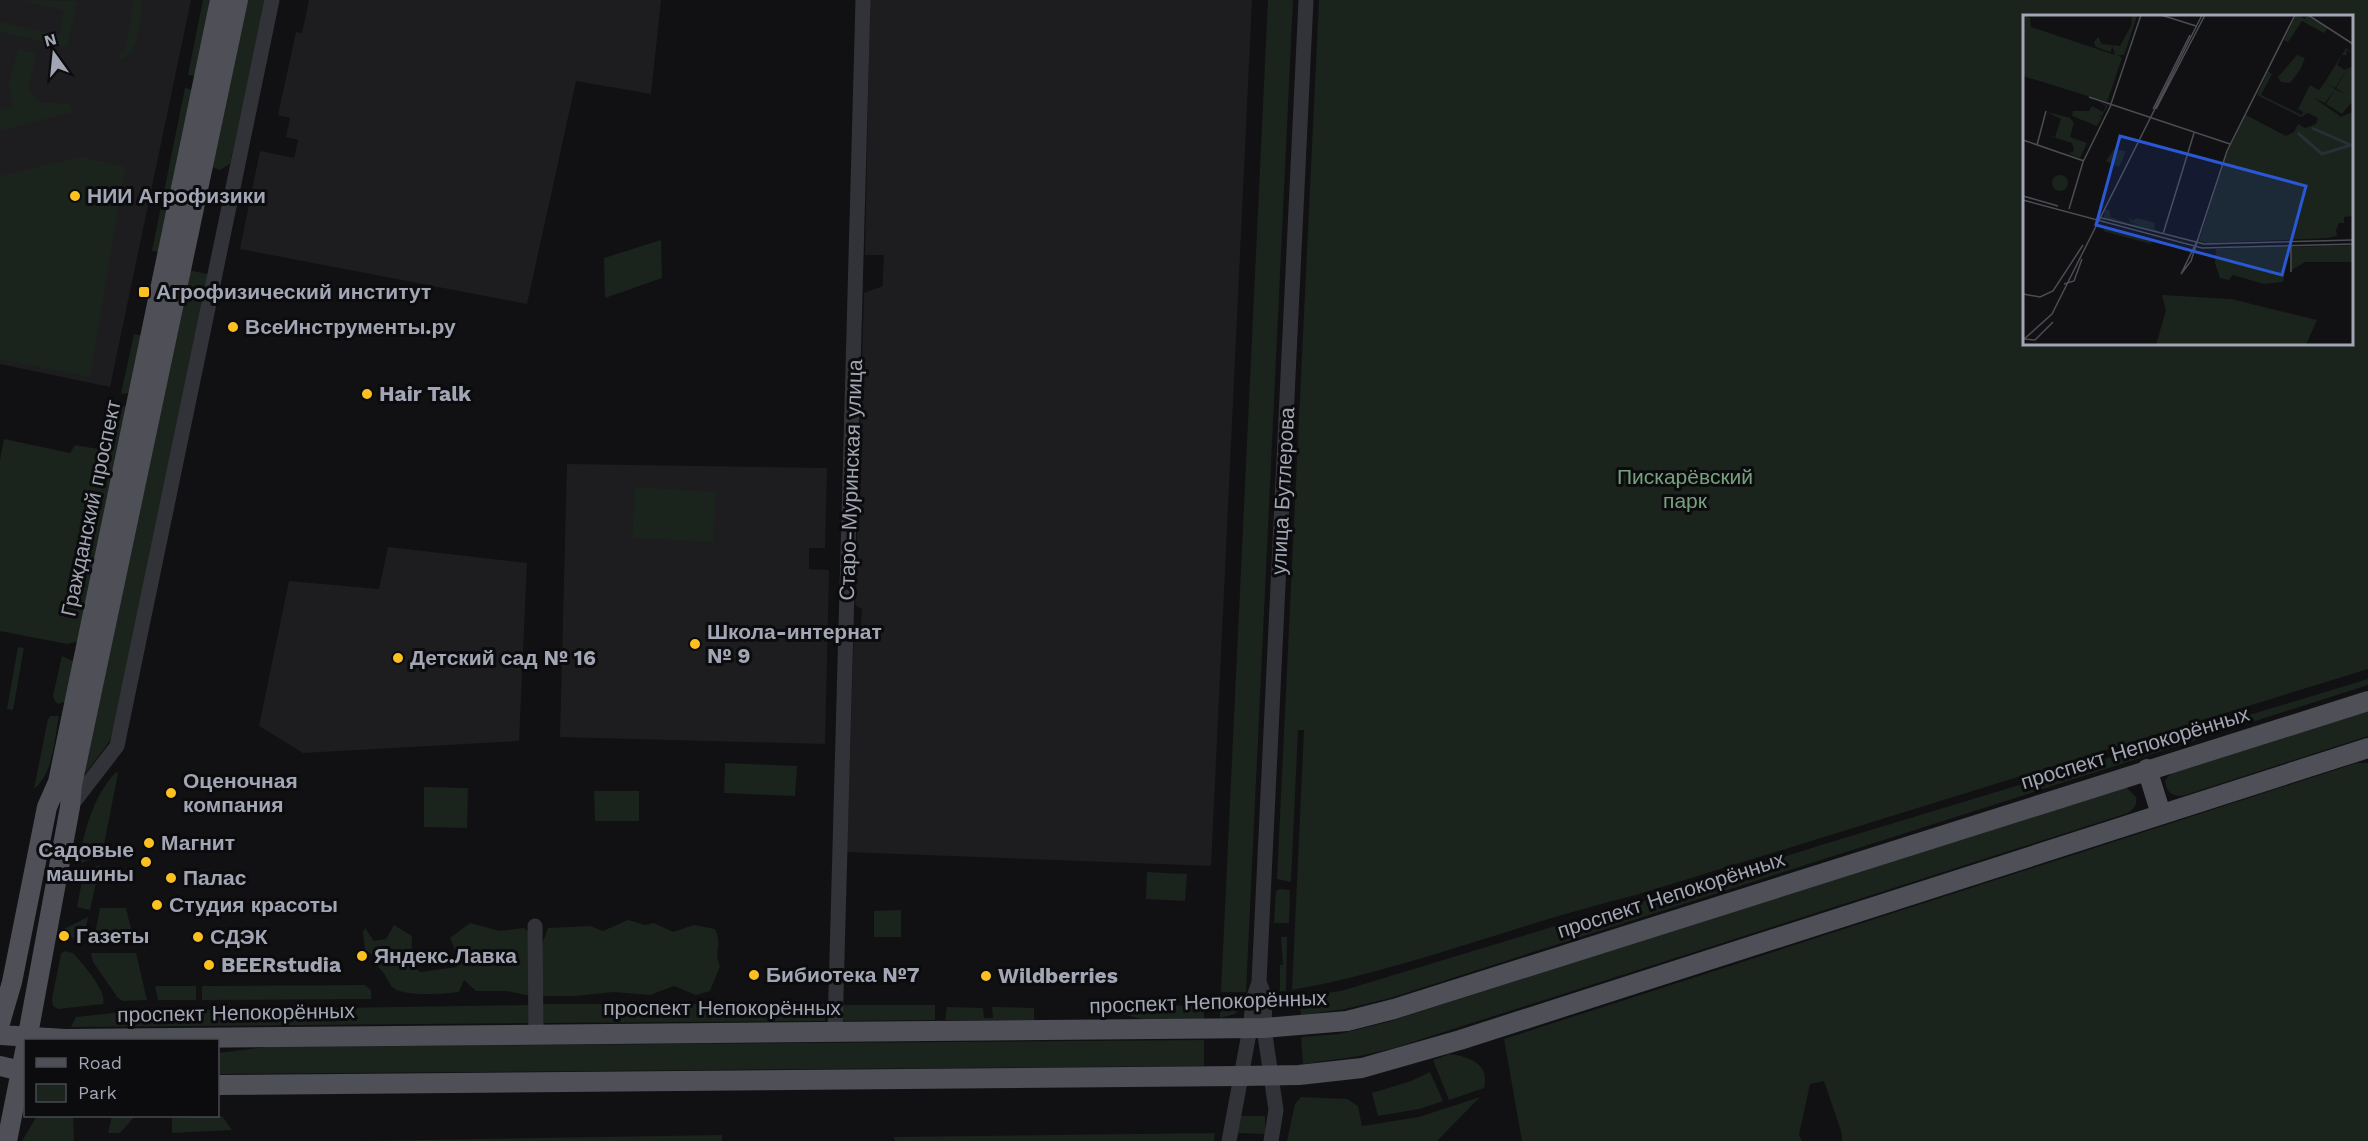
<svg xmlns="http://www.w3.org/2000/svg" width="2368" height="1141" font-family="'Work Sans',sans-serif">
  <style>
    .built { fill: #1d1d20 }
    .green { fill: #1b231d; fill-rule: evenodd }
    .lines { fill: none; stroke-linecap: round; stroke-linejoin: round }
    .minor { stroke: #323338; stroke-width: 15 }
    .major { stroke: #4e4f57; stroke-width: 20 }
    .poi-dot { fill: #fcc120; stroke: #0c0c0e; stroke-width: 2 }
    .labels { text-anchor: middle; stroke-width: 6; stroke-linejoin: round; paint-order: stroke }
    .poi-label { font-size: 21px; font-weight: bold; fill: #a2a6b4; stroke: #0c0c0e; text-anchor: start }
    .park-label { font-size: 21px; fill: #77a17d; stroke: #0c0c0e }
    .street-label { font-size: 21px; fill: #a2a6b4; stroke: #0c0c0e }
    .inset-river { fill: none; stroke: #272f37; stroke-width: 3 }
    .inset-road { fill: none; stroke: #4b4d53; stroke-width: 1.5 }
    .view { fill: #2a57d4; fill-opacity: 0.15; stroke: #2a57d4; stroke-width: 3 }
    .inset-edge { fill: none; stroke: #a2a6b4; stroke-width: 3 }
  </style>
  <rect width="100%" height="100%" fill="#111113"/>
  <path class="built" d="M0 0H191L110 387 0 364Z
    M309 0H661L651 94 576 81 527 304 240 249 260 151 294 158 298 140 286 137 290 118 278 115 296 32 302 33Z
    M870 0H1252L1211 866 847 852 854 627H861L862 609 855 605 864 293 883 286V274L884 255H865Z
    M567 464 827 468 825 548H809V569L829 570 825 744 560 737Z
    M388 547 527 563 519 741 303 753 259 726 289 581 379 589Z"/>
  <path class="green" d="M20 0 77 1 68 47 0 32V22L59 35 64 10Z
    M137 0 141 1 142 3C140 18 139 62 117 59L125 49 134 1Z
    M203 0H212L196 76 188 75Z
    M244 0H265L230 164 220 170 210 166Z
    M1268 0H1293L1246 992H1221Z
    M1319 0H2368V669L1636 895C1520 923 1409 969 1292 990L1304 730H1298L1291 882 1277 879ZM2024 16H2352V344H2024Z
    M18 49 37 54 28 89 40 102 70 104 73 112 0 131V109L13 107 9 84Z
    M185 88 193 90 159 252 152 251Z
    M81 157 125 167 90 377 0 359V176Z
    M661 240 662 278 605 298 604 258Z
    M187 270 208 274 113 733 109 742 86 773 84 772Z
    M134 334 143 336 131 393 121 394Z
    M120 405 128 407 80 641 67 644 0 631V460L4 439 70 453 75 445 109 451Z
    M635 487 716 492 713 542 632 538Z
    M18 647 24 648 13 710 7 709Z
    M62 656 76 663 68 701 58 704 55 701 53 696Z
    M2368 679V685L1390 998 1345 1009 1301 1015 1299 997 1341 991 1595 914 1638 903 1818 846Z
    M2368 708V736L2182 796C2170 796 2166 791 2165 780L2174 771Z
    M51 716H59C54 740 54 772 34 789L48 719Z
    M725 763 797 766 795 796 724 793Z
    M2357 763H2368V1141H1842V1134L1824 1081 1810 1084 1799 1135 1802 1141H1522L1504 1039Z
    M116 772 118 773 102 855 78 864C85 830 92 798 116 772Z
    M424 787 468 788 467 828 424 827Z
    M2119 788H2127L2136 797C2137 805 2135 808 2128 813L1394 1048 1360 1056 1303 1064 1301 1037 1339 1034 1388 1022Z
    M594 791H639V821H595Z
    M100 865 90 910 77 907 84 871Z
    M1147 872 1187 874 1185 901 1146 899Z
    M1280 889 1290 890 1289 923H1274L1276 891Z
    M100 908H126L134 942 93 943Z
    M901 910V937H874V911Z
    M88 917 84 936 77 943 64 929Z
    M628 920 645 925 654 923 673 932 694 925 715 929C723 947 713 951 720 966L710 991 696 995 674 986 650 995 613 992 576 996H531L507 991H476L464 980 459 992C445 994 402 997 392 987 387 980 385 973 378 967L377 958 365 950 363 932 365 928 374 941 386 939 394 925 412 936 411 962 420 972 457 967 458 958 450 938 470 923 500 931 524 928 542 945 548 928 590 926 603 931Z
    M1281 937H1287L1286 991H1280V965H1283Z
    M64 951 73 953C82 963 108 992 103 1004L58 1009 53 1006 52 999 61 954Z
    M91 953H136L147 1000 123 1001 118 998 93 962Z
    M365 985 371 990V999L202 1000V986Z
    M155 986H196V1000H158Z
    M1245 1002 1235 1014 1220 1018V1004Z
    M542 1004H825V1021L542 1023Z
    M1204 1004V1019H1141L1119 1013V1009Z
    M531 1005V1023L71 1027 76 1017 133 1011Z
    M841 1005H935V1020L840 1021Z
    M947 1007 983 1008 984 1018H993L992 1007 1034 1008V1020H945Z
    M1204 1040V1066L218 1074V1053L267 1047Z
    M1450 1054C1470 1057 1490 1064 1484 1088L1449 1100 1433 1060Z
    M1430 1072 1443 1101 1419 1109 1378 1116 1372 1093 1411 1081Z
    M1301 1097 1347 1099 1358 1106 1362 1126 1419 1117 1480 1097 1437 1141H1287L1295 1104Z
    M37 1116H73L74 1141H22Z
    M112 1116H135L120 1133H108Z
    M222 1116 232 1130 172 1133V1118Z
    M1241 1116H1265V1134L1237 1133Z
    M1215 1133 1214 1141H895L894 1137Z
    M722 1135V1141H365Z"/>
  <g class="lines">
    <path class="minor" d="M70 807 117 746 272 0
      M535 926 536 1033
      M1259 982 1265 997 1264 1028 1276 1110 1271 1141
      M835 1031 863 0
      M1229 1141 1250 1028 1254 997 1259 982 1306 0"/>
    <path class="major" d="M2147 769 2161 814
      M0 1023 12 982 47 807 58 782 220 0
      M0 1035 65 1039 1264 1028 1347 1021 1394 1009 2368 701
      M27 1040 70 807 72 785 238 0
      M0 1066 26 1072
      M218 1085 1240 1076 1299 1075 1362 1068 1460 1040 2368 748
      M7 1141 26 1046"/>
  </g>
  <g class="poi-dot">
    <circle cx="75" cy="196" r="6"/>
    <rect x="138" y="286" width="12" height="12" rx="3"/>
    <circle cx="233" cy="327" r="6"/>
    <circle cx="367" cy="394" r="6"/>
    <circle cx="695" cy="644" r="6"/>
    <circle cx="398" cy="658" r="6"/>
    <circle cx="171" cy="793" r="6"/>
    <circle cx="149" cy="843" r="6"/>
    <circle cx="146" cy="862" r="6"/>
    <circle cx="171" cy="878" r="6"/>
    <circle cx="157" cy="905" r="6"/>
    <circle cx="64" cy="936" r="6"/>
    <circle cx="198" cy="937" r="6"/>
    <circle cx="362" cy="956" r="6"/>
    <circle cx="209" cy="965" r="6"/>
    <circle cx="754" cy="975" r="6"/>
    <circle cx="986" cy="976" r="6"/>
  </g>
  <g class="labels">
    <g class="poi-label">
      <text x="87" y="203">НИИ Агрофизики</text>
      <text x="156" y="299">Агрофизический институт</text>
      <text x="245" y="334">ВсеИнструменты.ру</text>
      <text x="379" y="401">Hair Talk</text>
      <text x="707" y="639">Школа-интернат<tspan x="707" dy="24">№ 9</tspan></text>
      <text x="410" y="665">Детский сад № 16</text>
      <text x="183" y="788">Оценочная<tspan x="183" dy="24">компания</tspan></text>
      <text x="161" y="850">Магнит</text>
      <text x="134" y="857" text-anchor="end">Садовые<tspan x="134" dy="24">машины</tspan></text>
      <text x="183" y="885">Палас</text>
      <text x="169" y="912">Студия красоты</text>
      <text x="76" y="943">Газеты</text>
      <text x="210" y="944">СДЭК</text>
      <text x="374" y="963">Яндекс.Лавка</text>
      <text x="221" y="972">BEERstudia</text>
      <text x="766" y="982">Бибиотека №7</text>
      <text x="998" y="983">Wildberries</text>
    </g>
    <g class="park-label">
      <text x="1685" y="484">Пискарёвский<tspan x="1685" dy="24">парк</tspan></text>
    </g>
    <g class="street-label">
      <text transform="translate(851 480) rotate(-88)" y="7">Старо-Муринская улица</text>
      <text transform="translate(1283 491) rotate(-87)" y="7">улица Бутлерова</text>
      <text transform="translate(91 508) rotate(-78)" y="7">Гражданский проспект</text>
      <text transform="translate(2135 748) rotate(-17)" y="7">проспект Непокорённых</text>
      <text transform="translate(1671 895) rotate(-18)" y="7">проспект Непокорённых</text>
      <text transform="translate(1208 1002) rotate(-2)" y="7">проспект Непокорённых</text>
      <text x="722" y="1015">проспект Непокорённых</text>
      <text transform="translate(236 1013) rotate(-1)" y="7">проспект Непокорённых</text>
    </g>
  </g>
  <g transform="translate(2023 15)">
    <rect width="330" height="330" fill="#111113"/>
    <path d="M0 0 7 3 8 12 92 40 89 30 88 37 73 32 71 27 75 22 79 29 97 31 108 11 109 1H114L101 40H95L99 43 84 87 0 61ZM273 0 282 4 284 1 305 13 301 18 279 6 265 27 261 25ZM323 33 330 38 323 35 324 40H319L314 50 322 55 330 51V86L319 99 303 89 312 74 323 80 313 73 322 58 323 56 312 73 302 67ZM274 40 282 43 277 55 267 68 258 67 255 62ZM245 56 249 59 238 80 279 100 280 97 275 94 287 70 296 75 302 67 312 74 302 88 291 83 317 101 314 103 330 97V201L321 202V208H316L313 215 314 221 304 223 185 228 176 226 203 140 223 100 263 121 271 117 275 109 282 113 293 109 295 103 285 98 278 102 234 80ZM77 88 85 90 79 101 75 100 79 102 74 111 49 101 50 96H66L69 91 80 97 83 91ZM24 97 47 103 51 108 47 122 64 128 57 143 41 138 51 140 46 138 51 136 49 128 23 120 32 122 38 104ZM91 134 103 136 96 152 83 146ZM29 168a8 8 0 1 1 16 0a8 8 0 1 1-16 0ZM82 195H87V202L105 208 117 210 107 207 106 201 109 206 114 203 132 208 131 214 140 218 81 203ZM83 210 82 213 129 225 128 229 80 216ZM330 230V247H282L269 255V232ZM267 231 260 267 241 269 210 260 206 265 197 263 192 248 193 234ZM139 280 208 284 294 305 283 330H133L143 295Z" fill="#1b231d"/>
    <path class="inset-river" d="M289 113 330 131M275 118 299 139 328 130"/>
    <path class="inset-road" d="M138 0 173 11M285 0 330 29M66 82 207 129M130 94 167 20M133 94 182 0M0 125 61 146M14 130 23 96M0 181 35 191M0 185 179 233 330 229M46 194 60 147 87 92 118 0M75 202 181 229 330 225M140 219 171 118M175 224 168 246 158 259 175 224 204 136 272 0M268 257V231M41 269 51 266 59 244M0 279 17 282 30 276 60 230M2 324 12 325 30 307M0 325 29 299 179 0"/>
    <path class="view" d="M97 121 283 171 259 260 73 210Z"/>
    <rect width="330" height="330" class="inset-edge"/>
  </g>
  <rect x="24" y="1039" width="195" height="78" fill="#0c0c0e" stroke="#484a50" stroke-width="1.5"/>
  <rect x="36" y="1058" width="30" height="9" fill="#4e4f57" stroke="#484a50" stroke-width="1.5"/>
  <text x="78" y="1069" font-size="18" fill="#a2a6b4">Road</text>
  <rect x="36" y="1084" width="30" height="18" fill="#1b231d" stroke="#484a50" stroke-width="1.5"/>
  <text x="78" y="1099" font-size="18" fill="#a2a6b4">Park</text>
  <g transform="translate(54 54) rotate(345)" stroke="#0c0c0e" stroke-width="4.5" paint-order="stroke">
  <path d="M0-4.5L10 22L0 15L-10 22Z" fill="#a2a6b4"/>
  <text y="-9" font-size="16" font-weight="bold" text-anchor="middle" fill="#a2a6b4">N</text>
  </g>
</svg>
